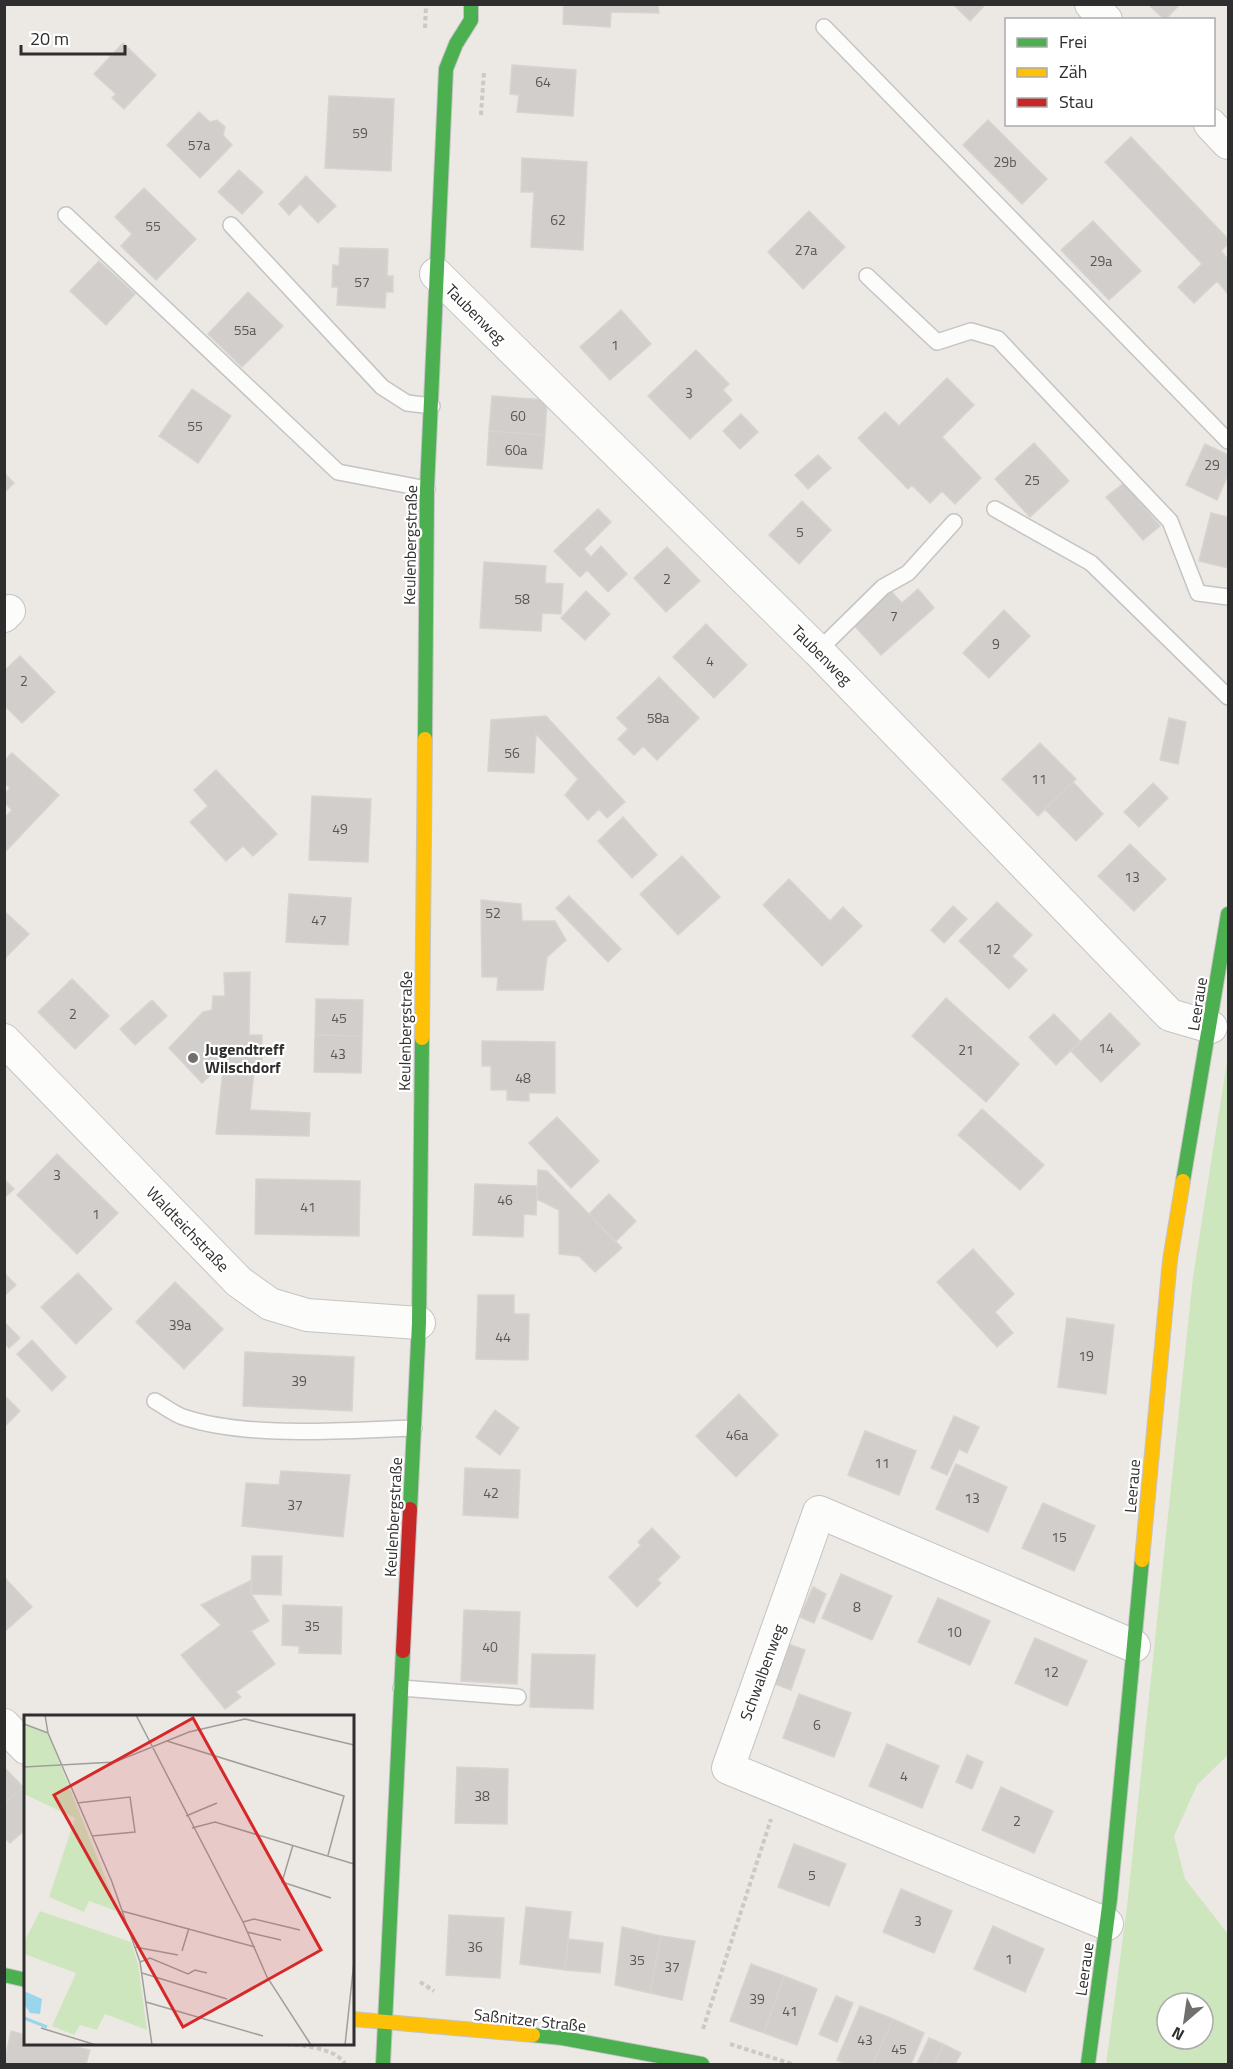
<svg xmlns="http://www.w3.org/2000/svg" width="1233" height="2069" font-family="'Titillium Web',sans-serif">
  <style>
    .green { fill: #cee6be; fill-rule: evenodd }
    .building { fill: #d1cecb; stroke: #d7d4d0; stroke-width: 1.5 }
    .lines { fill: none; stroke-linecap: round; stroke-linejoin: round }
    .lane-casing { stroke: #c5c4c5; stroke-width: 18 }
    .street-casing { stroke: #c5c4c5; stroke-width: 34 }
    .fast-casing { stroke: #c5c4c5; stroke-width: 16 }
    .slow-casing { stroke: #c5c4c5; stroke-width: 16 }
    .jam-casing { stroke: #c5c4c5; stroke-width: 16 }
    .path { stroke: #c9c9c8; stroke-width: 4; stroke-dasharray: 4.5 3; stroke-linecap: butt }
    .lane { stroke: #fcfcfb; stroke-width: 15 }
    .street { stroke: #fcfcfb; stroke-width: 32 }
    .fast { stroke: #4caf50; stroke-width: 14 }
    .slow { stroke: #ffc107; stroke-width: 14 }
    .jam { stroke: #c62828; stroke-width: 14 }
    .poi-dot { fill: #706f6e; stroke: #fff; stroke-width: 2 }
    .labels { text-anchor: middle; stroke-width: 4.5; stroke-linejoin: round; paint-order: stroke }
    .number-label { font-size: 14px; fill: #585857 }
    .street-label { font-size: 16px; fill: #2e2e2e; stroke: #fff }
    .poi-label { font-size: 16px; font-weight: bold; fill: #2e2e2e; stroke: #fff; text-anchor: start }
    .inset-river { fill: none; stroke: #99d6ec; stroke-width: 3 }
    .inset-road { fill: none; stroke: #a09e9b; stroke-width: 1.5 }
    .view { fill: #d62828; fill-opacity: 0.15; stroke: #d62828; stroke-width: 3 }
    .inset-edge { fill: none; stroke: #2e2e2e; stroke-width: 3 }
  </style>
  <rect width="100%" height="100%" fill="#ece8e4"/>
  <path class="green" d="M1228 1055V1755L1197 1785 1174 1836 1185 1879 1228 1934V2064H1106L1127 1907 1193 1277ZM1167 2003H1203V2039H1167Z"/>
  <path class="building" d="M564 4H658L659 13 611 12 610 27 563 24Z
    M953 4H986L970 21Z
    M1148 4H1180L1165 20Z
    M123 43 156 75 124 109 112 98 116 94 94 74Z
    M512 65 576 70 573 116 517 112 519 95 510 94Z
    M329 96 394 99 391 171 325 168Z
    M199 112 210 122 217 120 225 127 223 135 232 145 200 178 167 145Z
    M988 120 1047 179 1022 204 963 145Z
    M1131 137 1228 239V244L1221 251 1228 259V294L1217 281 1194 303 1178 287 1202 264 1105 162Z
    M522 158 587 162 583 250 531 247 534 192H521Z
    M239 170 263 192 242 214 218 192Z
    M306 176 336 206 318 223 300 204 289 215 279 204Z
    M144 188 196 239 156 280 121 246 132 234 115 217Z
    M809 211 845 247 803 289 768 252Z
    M1093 221 1141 271 1109 300 1061 250Z
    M340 248 388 249 387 276H393V292H386L385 308 337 305 338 287H332L333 265 339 266Z
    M99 261 135 294 106 325 70 291Z
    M248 292 283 326 242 367 208 334Z
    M621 310 651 344 610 380 580 347Z
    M696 350 729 384 723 390 732 400 690 439 648 396Z
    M947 378 974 405 942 437 981 478 955 504 942 491 930 503 912 485 908 489 858 438 885 412 899 426Z
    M192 389 231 416 198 463 159 436Z
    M492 396 547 400 545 435 489 431Z
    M741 414 758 432 740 449 723 431Z
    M489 431 545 435 542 469 487 465Z
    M1034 443 1069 481 1030 517 995 479Z
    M1205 444 1228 455V475L1217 500 1186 485Z
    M818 455 831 468 808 489 795 475Z
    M4 473 14 483 4 493Z
    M1124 483 1160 526 1143 540 1106 497Z
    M802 501 831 530 799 564 769 535Z
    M598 509 611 522 584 549 591 557 601 546 627 574 608 592 587 570 580 577 554 551Z
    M1211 513 1228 517V568L1199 561Z
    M667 547 700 581 666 612 634 578Z
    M484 562 546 566 545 583 563 584 561 614 542 613 541 631 480 628Z
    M918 589 934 608 881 655 853 624 891 591 902 603Z
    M586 591 610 614 585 640 561 618Z
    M1004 610 1030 636 989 678 963 653Z
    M706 624 747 665 714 698 673 657Z
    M20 656 55 692 22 723 4 705V671Z
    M659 677 699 718 657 760 643 746 634 755 618 739 628 729 617 718Z
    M546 716 625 802 607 818 599 809 588 820 565 795 578 779 536 734 534 773 488 771 491 720Z
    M1169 718 1186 722 1178 764 1160 760Z
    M1040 743 1076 779 1038 816 1002 779Z
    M12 753 59 795 4 853V818L12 810 4 802V794L10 788 4 783V761Z
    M216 770 277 834 253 856 243 846 226 861 190 822 208 806 194 790Z
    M1073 782 1103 814 1076 841 1045 809Z
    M1153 783 1168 798 1139 827 1124 812Z
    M312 796 371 799 368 862 309 860Z
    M623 817 657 855 632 878 598 841Z
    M1130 844 1166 879 1134 911 1098 876Z
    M682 856 720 897 678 935 640 894Z
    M789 879 830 921 843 907 862 926 822 966 763 905Z
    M289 894 351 898 348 945 286 942Z
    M569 896 621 949 608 962 556 908Z
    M481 900 521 904 522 921H555L566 940 547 957 543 990H497L498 977H482Z
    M997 902 1032 935 1012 956 1027 970 1009 989 959 941Z
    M953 906 967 919 944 943 931 930Z
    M4 911 29 934 4 959Z
    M250 972 249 1035H262V1061H255L250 1110 310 1113 309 1136 216 1134 224 1062 202 1083 169 1048 203 1012 212 1010 213 996H225L224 973Z
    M72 979 109 1016 75 1049 38 1012Z
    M946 998 1019 1064 986 1102 912 1036Z
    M316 999 363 1000 362 1036 315 1035Z
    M152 1000 167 1016 135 1045 120 1029Z
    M1110 1013 1140 1044 1101 1082 1071 1051Z
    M1054 1014 1080 1041 1056 1065 1029 1037Z
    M315 1035 362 1036 361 1073 314 1072Z
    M482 1041 555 1042V1093H529V1101L507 1100V1090H491V1066H482Z
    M982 1109 1044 1165 1020 1190 958 1135Z
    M557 1117 599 1161 571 1188 529 1143Z
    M57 1154 118 1213 77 1254 17 1195Z
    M538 1170 547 1171 622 1248 595 1272 579 1256 559 1254V1210L537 1199Z
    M4 1179 14 1189 4 1198Z
    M256 1179 360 1181 359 1236 255 1234Z
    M475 1184 537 1186 536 1215 524 1214 523 1237 473 1235Z
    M609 1194 636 1221 615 1242 589 1214Z
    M973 1249 1014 1294 995 1312 1013 1333 997 1347 937 1282Z
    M4 1273 16 1285 4 1296Z
    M78 1273 112 1309 76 1344 41 1307Z
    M175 1282 223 1329 184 1369 136 1322Z
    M478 1295H514V1314H529L528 1360 476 1359Z
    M1067 1318 1114 1325 1106 1394 1058 1387Z
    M4 1322 20 1338 9 1348 4 1343Z
    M32 1340 66 1377 52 1391 17 1354Z
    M245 1352 354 1357 352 1411 243 1406Z
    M739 1394 778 1435 736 1477 696 1436Z
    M4 1395 20 1411 4 1427Z
    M495 1410 519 1428 500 1455 476 1437Z
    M954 1416 979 1427 967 1453 959 1449 947 1475 931 1468Z
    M865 1431 916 1451 899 1495 848 1475Z
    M956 1464 1007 1487 988 1532 936 1509Z
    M465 1468 520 1470 518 1518 463 1515Z
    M281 1471 350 1475 343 1537 242 1526 246 1483 279 1485Z
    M1043 1503 1095 1526 1074 1571 1022 1548Z
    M652 1528 680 1557 657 1580 661 1583 637 1607 609 1577 641 1545 638 1542Z
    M252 1556H282L281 1595 251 1594Z
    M841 1574 892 1596 872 1640 822 1618Z
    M4 1577 32 1607 4 1632Z
    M252 1580 251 1594 269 1621 251 1631 275 1664 236 1692 241 1697 225 1709 181 1655 221 1625 201 1605Z
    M813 1587 826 1594 814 1623 800 1617Z
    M938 1598 990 1621 970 1665 918 1642Z
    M283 1605 342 1607 341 1654 299 1653V1646L282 1645Z
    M464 1610 520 1612 517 1684 461 1681Z
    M1035 1638 1087 1661 1067 1706 1015 1683Z
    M788 1644 805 1650 791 1690 775 1684Z
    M532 1654 595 1655 593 1709 530 1707Z
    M799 1694 851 1713 834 1757 783 1738Z
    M887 1744 939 1766 922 1808 869 1786Z
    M967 1755 983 1762 972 1789 956 1782Z
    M4 1767 23 1787 4 1804Z
    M457 1767 508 1769 507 1824 455 1823Z
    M23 1787 26 1829 10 1843 4 1837V1804Z
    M1001 1787 1053 1811 1034 1853 982 1830Z
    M794 1844 846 1864 829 1906 778 1887Z
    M901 1889 952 1911 934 1953 883 1932Z
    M526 1907 571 1912 565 1970 520 1964Z
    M449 1915 504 1918 500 1978 446 1975Z
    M993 1926 1044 1949 1025 1992 974 1969Z
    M622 1927 661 1936 650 1993 615 1985Z
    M661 1936 695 1941 682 2000 650 1993Z
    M568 1939 603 1943 600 1973 565 1970Z
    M751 1964 784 1976 764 2033 730 2021Z
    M784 1976 817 1989 797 2045 764 2033Z
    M836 1996 853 2003 837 2042 819 2034Z
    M860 2006 893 2019 873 2064H846L837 2060Z
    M893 2019 924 2033 911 2064H873Z
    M11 2031 26 2035V2044H63L90 2050 86 2064H4Z
    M929 2038 943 2044 934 2064H917Z
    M943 2044 961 2053 955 2064H934Z"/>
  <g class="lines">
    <g class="lane-casing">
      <path id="lane" d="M824 27 1228 441
        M66 215 338 472 427 489
        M231 225 382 387 407 403 432 406
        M867 276 937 342 971 331 998 339 1170 521 1198 593 1228 597
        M995 509 1091 563 1228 697
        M818 651 883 587 908 573 954 522
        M155 1401C164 1406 174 1414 183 1417 250 1439 344 1430 414 1428
        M401 1688 518 1697"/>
    </g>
    <g class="street-casing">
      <path id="street" d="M1091 4 1106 20
        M1210 124 1228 143
        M436 274 818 651 1170 1015 1211 1027
        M4 616 9 611
        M4 1040 239 1282 270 1304 307 1315 419 1323
        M4 1725 26 1748
        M1107 1924 728 1768 819 1512 1134 1646"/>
    </g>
    <g class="fast-casing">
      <path id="fast" d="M425 739 427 489 446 69 456 44 471 20V4
        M1183 1181 1228 914
        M410 1509 419 1323 422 1038
        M4 1975 26 1980
        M533 2035 562 2038 702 2064
        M383 2064 403 1651
        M1088 2064 1110 1899 1142 1560"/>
    </g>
    <g class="slow-casing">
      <path id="slow" d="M422 1038 425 739
        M1142 1560 1170 1260 1183 1181
        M352 2019 533 2035"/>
    </g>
    <g class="jam-casing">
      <path id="jam" d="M403 1651 410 1509"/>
    </g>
    <path class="path" d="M425 28 426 4
      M481 115 484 71
      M420 1982 434 1991
      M703 2029 771 1819
      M287 2044C306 2046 335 2048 345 2064
      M730 2044 792 2064"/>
    <use href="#lane" class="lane"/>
    <use href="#street" class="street"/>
    <use href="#fast" class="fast"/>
    <use href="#slow" class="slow"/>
    <use href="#jam" class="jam"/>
  </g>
  <circle class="poi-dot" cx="193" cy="1058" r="6"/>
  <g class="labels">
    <g class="number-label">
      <text x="543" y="87">64</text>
      <text x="360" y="138">59</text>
      <text x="199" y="150">57a</text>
      <text x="1005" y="167">29b</text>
      <text x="558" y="225">62</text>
      <text x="153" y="231">55</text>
      <text x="806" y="255">27a</text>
      <text x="1101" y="266">29a</text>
      <text x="362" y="287">57</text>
      <text x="245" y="335">55a</text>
      <text x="615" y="350">1</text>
      <text x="689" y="398">3</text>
      <text x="518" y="421">60</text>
      <text x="195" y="431">55</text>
      <text x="516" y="455">60a</text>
      <text x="1212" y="470">29</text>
      <text x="1032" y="485">25</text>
      <text x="800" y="537">5</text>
      <text x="667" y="584">2</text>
      <text x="522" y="604">58</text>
      <text x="894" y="621">7</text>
      <text x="996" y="649">9</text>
      <text x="710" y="666">4</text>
      <text x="24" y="686">2</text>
      <text x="658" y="723">58a</text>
      <text x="512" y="758">56</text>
      <text x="1039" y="784">11</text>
      <text x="340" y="834">49</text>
      <text x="1132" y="882">13</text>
      <text x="493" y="918">52</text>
      <text x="319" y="925">47</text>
      <text x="993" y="954">12</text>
      <text x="73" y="1019">2</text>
      <text x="339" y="1023">45</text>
      <text x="1106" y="1053">14</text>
      <text x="966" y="1055">21</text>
      <text x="338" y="1059">43</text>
      <text x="523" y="1083">48</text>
      <text x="57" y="1180">3</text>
      <text x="505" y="1205">46</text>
      <text x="308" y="1212">41</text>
      <text x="96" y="1219">1</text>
      <text x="180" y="1330">39a</text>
      <text x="503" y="1342">44</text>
      <text x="1086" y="1361">19</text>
      <text x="299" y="1386">39</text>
      <text x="737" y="1440">46a</text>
      <text x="882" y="1468">11</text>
      <text x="491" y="1498">42</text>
      <text x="972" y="1503">13</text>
      <text x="295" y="1510">37</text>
      <text x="1059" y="1542">15</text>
      <text x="857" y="1612">8</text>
      <text x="312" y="1631">35</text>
      <text x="954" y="1637">10</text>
      <text x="490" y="1652">40</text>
      <text x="1051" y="1677">12</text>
      <text x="817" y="1730">6</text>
      <text x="904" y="1781">4</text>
      <text x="482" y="1801">38</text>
      <text x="1017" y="1826">2</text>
      <text x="812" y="1880">5</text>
      <text x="918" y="1926">3</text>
      <text x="475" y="1952">36</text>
      <text x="1009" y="1964">1</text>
      <text x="637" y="1965">35</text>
      <text x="672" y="1972">37</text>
      <text x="757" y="2004">39</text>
      <text x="790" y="2016">41</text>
      <text x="865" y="2045">43</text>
      <text x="899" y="2054">45</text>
    </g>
    <g class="street-label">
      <text transform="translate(476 314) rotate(45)" y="6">Taubenweg</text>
      <text transform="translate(410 545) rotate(-89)" y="6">Keulenbergstraße</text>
      <text transform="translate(822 655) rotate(45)" y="6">Taubenweg</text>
      <text transform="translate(1197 1004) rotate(-81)" y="6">Leeraue</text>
      <text transform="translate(405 1031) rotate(-89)" y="6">Keulenbergstraße</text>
      <text transform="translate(188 1229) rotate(46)" y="6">Waldteichstraße</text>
      <text transform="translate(1132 1486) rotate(-85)" y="6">Leeraue</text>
      <text transform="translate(393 1517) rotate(-87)" y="6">Keulenbergstraße</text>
      <text transform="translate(762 1672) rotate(-70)" y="6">Schwalbenweg</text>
      <text transform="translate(1084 1969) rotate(-82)" y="6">Leeraue</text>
      <text transform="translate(530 2020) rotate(6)" y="6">Saßnitzer Straße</text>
    </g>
    <g class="poi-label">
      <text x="205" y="1055">Jugendtreff<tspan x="205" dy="18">Wilschdorf</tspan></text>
    </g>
  </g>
  <g transform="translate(24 1715)">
    <rect width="330" height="330" fill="#ece8e4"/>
    <path d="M0 8 24 19 95 197 65 186 60 197 25 182 51 103 0 79ZM16 196 107 227 114 249 123 315 81 299 73 315 56 310 50 320 28 311 52 258 0 239V227Z" fill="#cee6be"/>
    <path d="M0 276 18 284 16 299 6 298 0 289Z" fill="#99d6ec"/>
    <path class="inset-river" d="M0 303 23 312"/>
    <path class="inset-road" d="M21 0 24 18 88 167 116 247 128 330M112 0 219 207 243 262 287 330M0 9 24 18M143 26 320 81 304 140M0 52 91 47 165 17 221 4 330 30M53 88 106 82 111 117 68 121M162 101 193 88M168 113 191 107 330 149M269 130 258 167 307 183M98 196 231 232M219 207 230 204 276 215M223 217 257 225M111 232 154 240M158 236 165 213M116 247 126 243 164 259 171 255 183 258M118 258 203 284M122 287 239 321M17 313 72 330M321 330 330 247"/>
    <path class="view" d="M169 3 297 235 159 312 30 80Z"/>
    <rect width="330" height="330" class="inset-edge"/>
  </g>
  <rect width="1233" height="2069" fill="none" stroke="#2e2e2e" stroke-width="12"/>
  <rect x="1005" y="18" width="210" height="108" fill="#ffffff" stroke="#ababab" stroke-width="1.5"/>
  <rect x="1017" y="38" width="30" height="9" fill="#4caf50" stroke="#ababab" stroke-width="1.5"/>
  <text x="1059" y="48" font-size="18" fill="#2e2e2e">Frei</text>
  <rect x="1017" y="68" width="30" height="9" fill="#ffc107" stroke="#ababab" stroke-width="1.5"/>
  <text x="1059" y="78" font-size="18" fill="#2e2e2e">Zäh</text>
  <rect x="1017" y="98" width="30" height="9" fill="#c62828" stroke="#ababab" stroke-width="1.5"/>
  <text x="1059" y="108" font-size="18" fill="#2e2e2e">Stau</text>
  <g transform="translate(1185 2021) rotate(209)"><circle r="28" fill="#ffffff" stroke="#ababab" stroke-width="1.5"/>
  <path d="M0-4.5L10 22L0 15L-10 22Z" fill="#706f6e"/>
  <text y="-9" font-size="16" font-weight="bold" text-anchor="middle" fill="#2e2e2e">N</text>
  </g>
  <path d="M21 45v9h104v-9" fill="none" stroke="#2e2e2e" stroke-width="3"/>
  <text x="30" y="45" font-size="18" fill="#2e2e2e" stroke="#ffffff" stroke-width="4.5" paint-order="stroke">20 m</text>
</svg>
